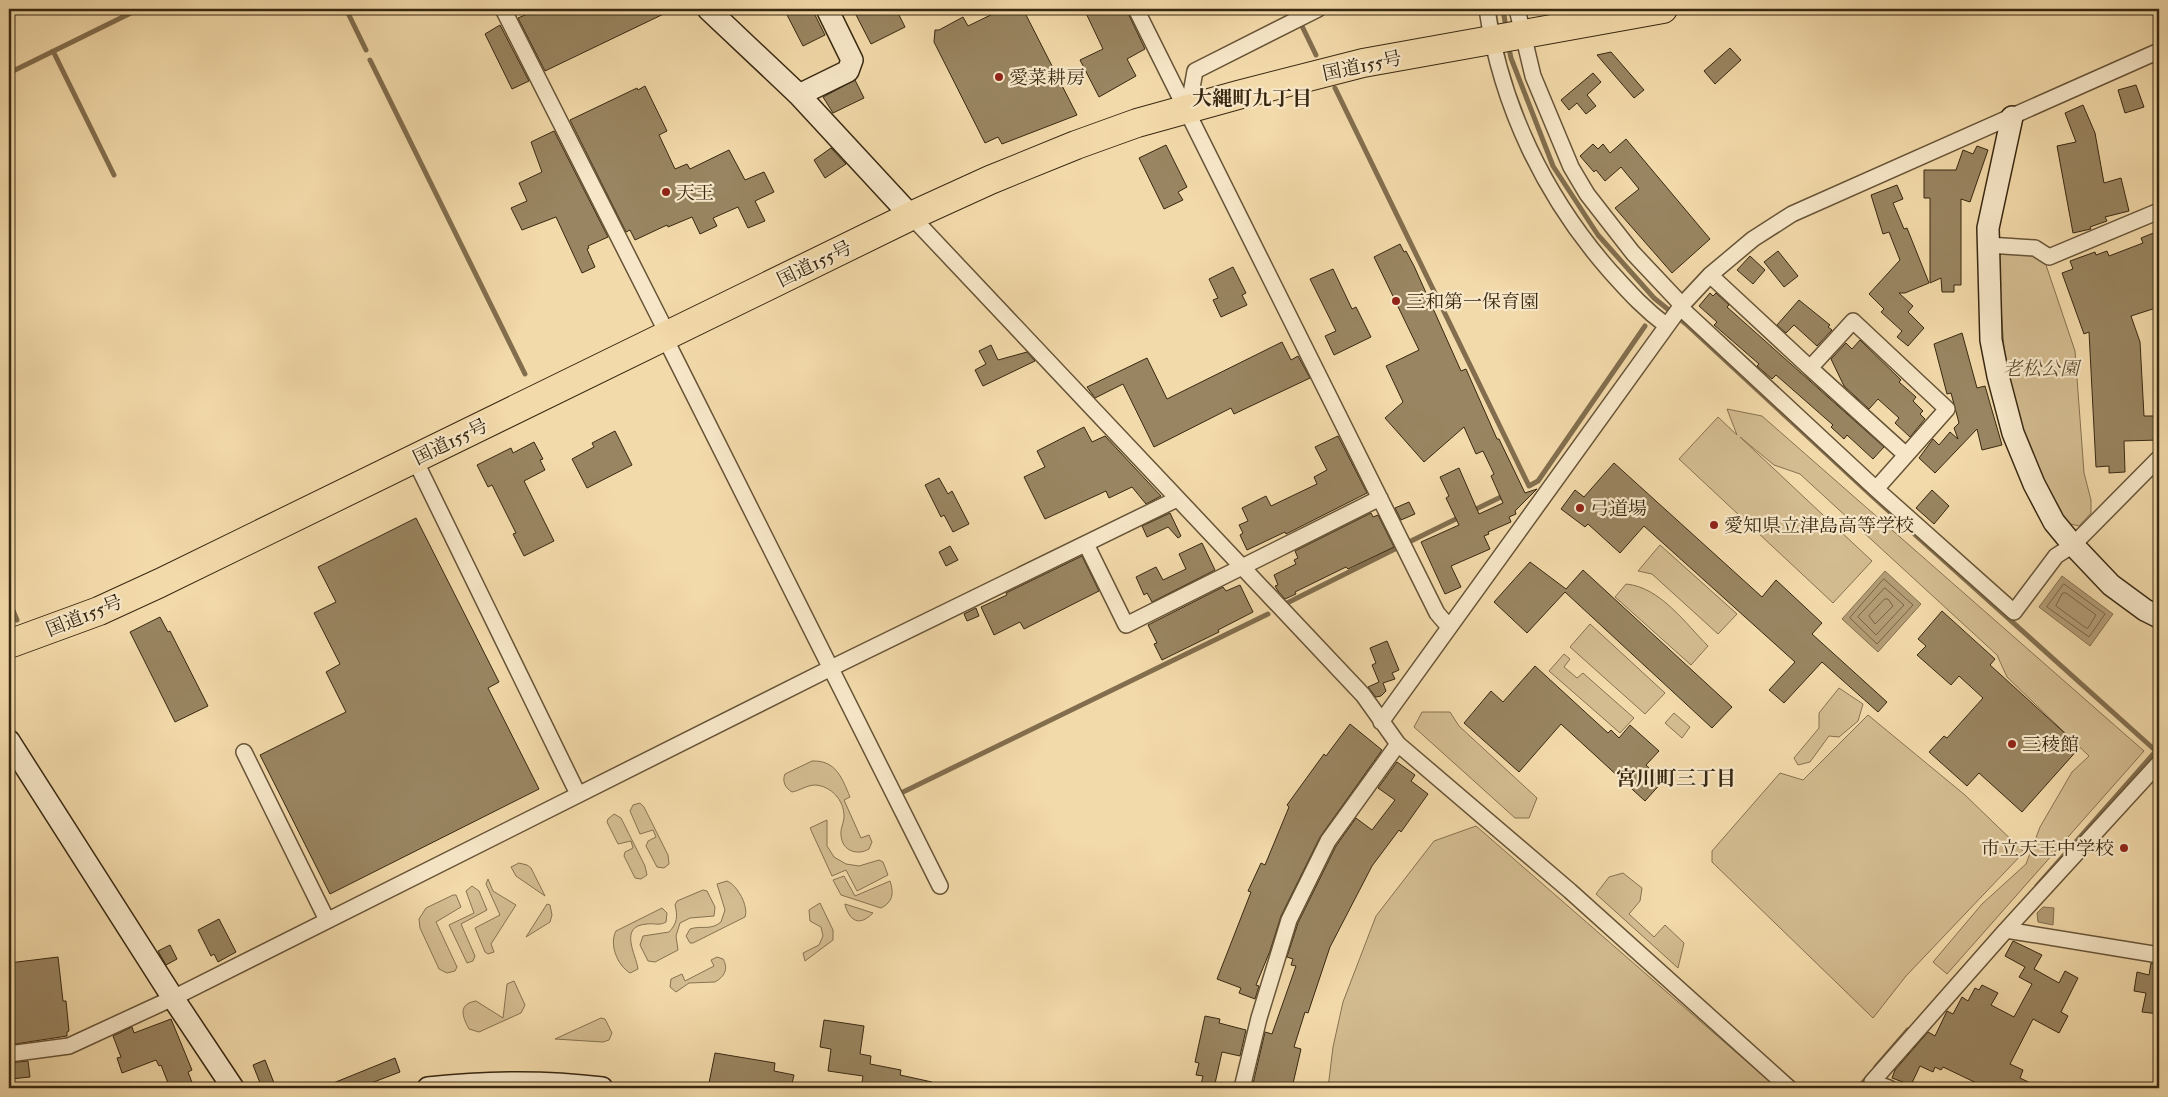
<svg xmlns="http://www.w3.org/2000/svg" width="2168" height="1097" font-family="'IM FELL Double Pica','Noto Serif JP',serif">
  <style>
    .green { fill: #d3bc90; stroke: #867250 }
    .water { fill: #b39d76; stroke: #826e4e }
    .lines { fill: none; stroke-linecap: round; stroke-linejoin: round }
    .shore { stroke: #766244; stroke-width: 1 }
    .stream { stroke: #826e4e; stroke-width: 5 }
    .building { fill: #998561; stroke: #382811 }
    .street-casing { stroke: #675437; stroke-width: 18 }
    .secondary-casing { stroke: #382811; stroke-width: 24 }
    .highway-casing { stroke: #382811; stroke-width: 30 }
    .street { stroke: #f7e7c8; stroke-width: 15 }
    .secondary { stroke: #f7e7c8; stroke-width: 21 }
    .highway { stroke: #f3daaa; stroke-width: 28 }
    .poi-dot { fill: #8f2418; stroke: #f7e7c8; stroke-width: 2 }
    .labels { text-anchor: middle; stroke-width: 4.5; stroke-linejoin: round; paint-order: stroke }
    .street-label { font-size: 19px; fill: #382811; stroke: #f7e7c8 }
    .poi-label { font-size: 19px; fill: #382811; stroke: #f7e7c8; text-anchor: start }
    .park-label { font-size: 19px; font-style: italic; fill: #5f4d31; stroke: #f7e7c8 }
    .neighbourhood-label { font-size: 20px; font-weight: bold; fill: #382811; stroke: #f7e7c8 }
  </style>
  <rect width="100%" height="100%" fill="#f3daaa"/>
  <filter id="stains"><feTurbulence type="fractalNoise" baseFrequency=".004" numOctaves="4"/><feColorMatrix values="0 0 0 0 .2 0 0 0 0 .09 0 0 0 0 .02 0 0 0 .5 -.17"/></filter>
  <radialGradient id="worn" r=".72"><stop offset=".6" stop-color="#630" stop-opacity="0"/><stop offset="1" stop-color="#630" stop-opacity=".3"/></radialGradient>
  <path class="green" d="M2010 251H2027L2044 259 2075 351 2084 473 2091 500V513L2079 526 2066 523 2049 494 2026 443 2006 374 1997 256Z
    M1727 409 1762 416 2144 751 1947 974 1933 962 1982 904 2026 864 2040 827 2072 772 2089 756 2007 677 1997 655 1800 474 1774 465 1740 437 1872 561 1833 603 1679 459 1718 417 1737 435Z
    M1660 545 1737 614 1718 634 1652 574 1638 571Z
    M1626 584C1660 587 1685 623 1708 646L1691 665 1615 597Z
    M1590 624 1665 693 1645 714 1570 647Z
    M1564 654 1570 659 1564 667 1577 678 1583 673 1634 718 1620 733 1549 671Z
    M1839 688 1863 704 1858 721 1839 737 1829 736 1810 762 1798 765 1794 758 1819 728V713Z
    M1422 712H1450L1459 726 1537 798 1529 818H1515L1414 727Z
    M1674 713 1690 727 1682 738 1665 723Z
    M1868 715 1965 795 2024 852 1906 976 1873 1018 1712 862V851L1780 773 1803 780Z
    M812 761C836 760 842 778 850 797L844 800 861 838 869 835 872 842 869 849C857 856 842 851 841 835 840 829 844 823 844 816 844 800 831 786 815 785 807 785 799 791 792 792 785 788 782 781 785 774Z
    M640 803 644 807 668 855 669 864 664 868 657 867 646 846 648 841 656 837 653 830 640 834 630 811 633 805Z
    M614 814 621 818 645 866 647 875 641 879 635 878 624 856 625 852 633 848 631 841 618 844 607 822 608 819Z
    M827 820V846L834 857 846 864 859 866 879 860 883 862 888 875 857 891 846 870 832 876 810 828Z
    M1476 826 1777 1088H1328L1333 1047 1343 1002 1376 916 1434 841Z
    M519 863 527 865 531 868 545 896 516 876 511 867Z
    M1623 873 1642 888 1640 901 1629 914 1654 937 1665 925 1684 943 1678 968 1596 894 1609 877Z
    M844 876 855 896 890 881C894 893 893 902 881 908L841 895 833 880Z
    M488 879 493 891 516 905 491 944 494 952 488 954 485 952 475 928 500 915 486 884Z
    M727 881C737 885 749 906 745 917L693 943H690L686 936 690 929C702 925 710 931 721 922L725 910 717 884Z
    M472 886 479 891 487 910 461 924 475 956 473 961 467 963 449 925 474 913 466 891Z
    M703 890 707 891 715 907 714 916 690 918 680 923 676 936 678 950 655 962 648 961 640 945 643 936 669 932C677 924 678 916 675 905L677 901Z
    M453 895H456L461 907 436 922 457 967 455 971 447 973 439 969 420 928 419 919 426 908Z
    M820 903 833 930V940L805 961 803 953 819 945 823 936 821 927 810 921 809 910Z
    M547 904 550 905 552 915 550 922 526 937Z
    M845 905V904L873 913C859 927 850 921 845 905Z
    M662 908 667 913 666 922C659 926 655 923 647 924 618 926 636 954 638 969L630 973C617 965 609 944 616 931Z
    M717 957 723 959C729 969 724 977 715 982L689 983 676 992 670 987 671 979 682 974 685 981 714 966 711 960Z
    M514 981 525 1005 521 1013 479 1032 469 1029C462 1016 458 1004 476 1001L503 1018 507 984Z
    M601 1018 605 1019 612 1033 609 1040 603 1042 555 1039Z"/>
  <path class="water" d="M1885 571 1921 604 1878 652 1842 619Z
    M2062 576 2113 614 2090 646 2039 607Z
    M2043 907 2054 908 2053 925 2038 922 2037 913Z"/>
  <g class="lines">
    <path class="shore" d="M1884 579 1913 605 1877 644 1850 618Z
      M2064 584 2105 614 2089 637 2047 607Z
      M1885 588 1904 605 1876 635 1858 617Z
      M2063 593H2066L2096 615 2088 628H2086L2056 606Z
      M1885 599H1888L1893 606 1875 624 1869 616Z"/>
    <path class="stream" d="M346 9 366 50
      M1503 9 1506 28
      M1301 24 1316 55
      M1508 44 1511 58 1553 166 1598 235 1654 298 1686 324 1872 496 2156 751 2037 886
      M53 51 114 175
      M370 60 525 374
      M9 73 139 9
      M1335 88 1529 486 1538 481 1645 326
      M1472 511 1505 495
      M1409 542 1460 517
      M9 601 17 620
      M1285 604 1397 548
      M899 794 1268 614
      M1876 1067 1908 1030
      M1858 1088 1869 1076"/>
  </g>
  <path class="building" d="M539 9H674L545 71 518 18Z
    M784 9H812L825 35 803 46Z
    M853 9H896L905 27 871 44Z
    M1003 9H1023L1077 115 1002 144 998 137 985 143 934 42 935 30H939L963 17 968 26Z
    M1084 9H1126L1145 49 1127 59 1136 76 1099 97 1080 60 1103 49Z
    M500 25 529 81 512 89 485 34Z
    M1730 48 1741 60 1715 84 1704 71Z
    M1611 52 1644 90 1634 98 1597 55Z
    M1593 73 1601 82 1587 95 1596 106 1586 114 1577 103 1569 110 1561 100Z
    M855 80 864 98 833 113 823 97Z
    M2136 85 2144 107 2125 113 2118 90Z
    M645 86 667 131 659 135 675 169 687 164 690 169 729 150 745 180 764 172 774 192 755 201 765 221 748 228 738 207 713 218 717 226 700 234 692 217 668 227 667 225 635 240 630 230 626 232 570 120 637 88 638 90Z
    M2083 105 2095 133 2104 183 2121 178 2129 211 2105 217 2107 221 2090 227 2091 229 2073 233 2057 146 2076 142 2065 113Z
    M554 131 608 237 588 246 589 248 587 249 595 267 582 273 556 217 522 230 511 208 527 201 519 183 542 172 531 142Z
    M1626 139 1710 239 1672 273 1615 208 1639 189 1621 167 1605 181 1596 170 1594 172 1580 156 1593 144 1598 149 1603 144 1610 153Z
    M1166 145 1187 187 1178 192 1183 200 1164 209 1139 158Z
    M1977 146 1988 150 1970 202 1961 199V285H1954V292H1942L1941 278 1930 283V198H1924V170H1956L1963 150 1973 154Z
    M831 148 846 164 825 178 814 160Z
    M1897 185 1903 199 1893 203 1904 229 1907 228 1929 283 1905 293H1899L1913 306 1908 312 1924 328 1908 346 1897 337 1902 331 1881 312 1884 309 1869 294 1900 260 1889 232 1883 234 1871 195Z
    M2156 232 2159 241V307L2131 316 2140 342 2144 416H2158L2159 440 2124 441 2125 472 2109 473V466L2096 467 2089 332 2084 334 2062 273 2073 269 2070 261 2095 252 2096 255 2107 251 2109 256 2143 243 2141 238Z
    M1400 244 1404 252 1406 251 1414 266 1461 371 1466 369 1497 439H1499L1525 493 1537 489 1515 511 1516 514 1509 517 1511 522 1488 532 1489 534 1484 536 1490 549 1451 566 1461 587 1445 594 1421 542 1459 525 1446 498 1449 496 1440 477 1459 468 1479 514 1503 503 1491 476 1494 474 1483 451 1476 454 1464 427 1424 462 1385 418 1403 402 1386 366 1419 350 1374 257Z
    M1778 251 1798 276 1784 287 1764 262Z
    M1750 256 1765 270 1753 284 1737 270Z
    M1233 267 1246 293 1242 295 1247 305 1221 317 1213 300 1218 298 1209 279Z
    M1333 269 1352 309 1356 307 1371 337 1334 355 1325 336 1336 331 1310 279Z
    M1710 293 1713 296 1716 293 1729 305 1727 307 1884 447 1873 459 1847 435 1844 439 1831 427 1833 425 1776 375 1772 379 1757 366 1759 364 1714 325 1717 322 1699 306Z
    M1799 300 1830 325 1828 327 1832 330 1817 346 1794 325 1786 333 1777 325Z
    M1962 333 1977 388 1985 386 2002 445 1982 450 1977 429 1935 473 1919 458 1933 439 1939 445 1950 432 1958 439 1954 428 1959 423 1951 393 1947 394 1934 344Z
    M1860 340 1901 380 1899 382 1916 397 1913 401 1923 411 1920 414 1925 419 1910 437 1895 423 1899 418 1878 399 1869 409 1844 386 1831 359 1846 343 1852 349Z
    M1282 342 1291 360 1298 356 1310 378 1234 414 1231 408 1154 447 1123 384 1095 398 1087 387 1147 358 1167 399Z
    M991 345 998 360 1027 352 1035 361 983 386 975 370 986 364 979 351Z
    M1084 427 1092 442 1105 436 1161 496 1146 504 1132 487 1109 498 1106 491 1045 519 1024 477 1045 467 1037 451Z
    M615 431 632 465 587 488 572 459 594 447 592 443Z
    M1338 436 1367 493 1286 534 1285 532 1247 550 1240 535 1243 533 1239 525 1248 521 1242 508 1266 496 1271 506 1317 484 1314 477 1327 470 1315 447Z
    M534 442 543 459 540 460 545 470 524 481 554 541 524 556 513 534 516 533 492 485 488 487 477 465 511 448 513 453Z
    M1614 463 1762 597 1776 580 1822 623 1812 634 1887 702 1878 712 1822 662 1784 703 1769 690 1795 662 1644 526 1620 553 1588 524 1585 527 1561 509 1575 490 1584 497Z
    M939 478 948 494 952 491 969 524 953 532 944 515 941 517 925 485Z
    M1932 490 1949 506 1934 524 1916 508Z
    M1409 502 1415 514 1401 520 1395 508Z
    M1170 513 1181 536 1178 538 1168 527 1147 537 1142 526Z
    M1371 513 1373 517 1378 515 1394 547 1348 569 1346 567 1295 592 1296 594 1285 599 1278 591 1275 586 1278 585 1274 575 1296 564 1294 560 1298 558 1295 551Z
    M416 518 499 682 488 688 539 789 330 894 260 755 346 712 326 672 340 664 314 613 336 602 318 567Z
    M1202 543 1215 570 1152 602 1147 593 1144 595 1136 577 1156 567 1163 580 1186 569 1179 554Z
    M950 546 958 560 946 566 939 552Z
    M1082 556 1099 591 1024 629 1020 622 994 635 981 607 1007 595 1006 593Z
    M1530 562 1566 589 1583 570 1732 707 1712 728 1565 592 1527 633 1494 602Z
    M1240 585 1253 612 1218 630 1219 632 1162 660 1154 644 1157 643 1148 625 1223 587 1226 591Z
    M976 608 979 616 967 621 964 614Z
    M1942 611 1995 659 1990 665 2080 747 2022 812 1979 773 1967 786 1929 752 1944 736 1947 738 1983 698 1959 676 1951 685 1917 655 1926 646 1918 639Z
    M160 617 168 632 170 631 208 706 175 722 130 632Z
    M1387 641 1399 670 1392 673 1395 679 1383 683 1386 691 1381 696 1376 697 1368 687 1379 682 1372 665 1376 663 1370 648Z
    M1535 666 1608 733 1611 730 1619 738 1630 725 1659 751 1646 765 1663 781 1645 801 1561 724 1519 772 1464 723 1491 691 1503 702Z
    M1350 724 1382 750 1320 837 1281 916 1270 951 1256 985 1259 986 1255 999 1239 993 1241 988 1217 979 1251 892 1248 891 1261 863 1265 865 1289 807 1287 805 1324 754 1326 756Z
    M1397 762 1415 775 1411 781 1428 794 1401 832 1399 830 1372 866 1330 947 1308 1013 1305 1012 1294 1047 1301 1049 1292 1088H1252L1265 1032 1272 1034 1296 966 1291 965 1293 959 1287 957 1298 923 1336 846 1356 818 1372 830 1395 800 1378 788Z
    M219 919 236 952 218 962 214 954 211 956 198 930Z
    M2013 941 2042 955 2034 969 2059 983 2065 971 2078 978 2061 1012 2068 1016 2059 1033 2033 1019 2010 1064 2023 1070 2020 1078 2041 1088H1987L1943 1067 1941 1070 1935 1067 1933 1072 1920 1066 1911 1085 1892 1078 1895 1070 1928 1032 1935 1036 1947 1011 1953 1014 1962 997 1968 1001 1975 988 1979 990 1982 985 1998 993 1991 1005 2014 1017 2032 984 2019 977 2025 967 2005 956Z
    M170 945 177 959 166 965 158 951Z
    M58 957 63 1001H66L69 1031 67 1032V1036L9 1045V963Z
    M2151 963 2159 964V1014L2142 1012 2146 993 2134 991 2137 972 2149 975Z
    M1205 1016 1220 1019 1219 1023 1246 1030 1240 1056 1222 1052 1214 1088H1200L1203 1076 1196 1075 1199 1063 1195 1062Z
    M171 1019 192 1070 188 1072 193 1085 184 1088H170L161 1065 159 1066 156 1060 122 1073 117 1058 121 1057 113 1036 132 1027 134 1033Z
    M824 1020 864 1026 860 1054 871 1056 870 1064 901 1070 900 1075 932 1082V1088H861L863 1076 828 1071 831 1049 820 1047Z
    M715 1053 775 1063 774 1071 794 1075 791 1088H708Z
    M395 1058 400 1072 358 1088H321Z
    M265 1060 276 1088H262L253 1065Z
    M28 1061 30 1077 11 1079 9 1063Z"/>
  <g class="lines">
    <g class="street-casing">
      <path id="street" d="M503 9 668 335
        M1136 9 1437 613 1449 627
        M1487 9C1501 106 1545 197 1610 271 1629 292 1644 309 1667 326
        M1517 9 1533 76 1571 167 1587 194 1633 253 1682 305
        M1188 110 1195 71 1318 9
        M911 216 1363 695 1398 744 1570 891 1789 1088
        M1988 245 2035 248 2049 257 2159 211
        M1710 275 1810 368 1853 321 1947 409 1876 489
        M1681 308 1876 489 2014 612 2056 556 2073 545 2159 458
        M664 336 940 886
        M1810 368 1906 455
        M414 458 578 794
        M1086 544 1126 625 1380 498
        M1381 722 1682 305 1710 275 1753 239 1792 214 2159 51
        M244 752 327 920
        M2006 930 2159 763
        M9 1054 69 1046 173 998 831 668 1177 499
        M1242 1088 1259 1018 1289 920 1328 841 1398 744
        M1889 1088 1872 1082 2006 930 2159 955"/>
    </g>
    <g class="secondary-casing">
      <path id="secondary" d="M708 9 799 95 911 216
        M799 95 848 71 852 60 827 9
        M2012 117 1988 228 1991 340 1998 376 2013 433 2034 484 2054 522 2073 545 2111 585 2145 610 2159 617
        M9 741 173 998 233 1088
        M428 1088C483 1082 547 1081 602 1088"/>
    </g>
    <g class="highway-casing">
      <path id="highway" d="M9 644 99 611 160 583 911 216 990 180 1076 145 1137 123 1238 95 1363 63 1663 9"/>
    </g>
    <use href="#street" class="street"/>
    <use href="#secondary" class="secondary"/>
    <use href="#highway" class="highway"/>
  </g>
  <g class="poi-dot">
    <circle cx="999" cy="77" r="5"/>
    <circle cx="666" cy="192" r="5"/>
    <circle cx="1396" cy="301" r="5"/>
    <circle cx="1580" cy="508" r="5"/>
    <circle cx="1714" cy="525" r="5"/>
    <circle cx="2012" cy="744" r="5"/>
    <circle cx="2124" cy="848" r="5"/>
  </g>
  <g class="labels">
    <g class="street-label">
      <text transform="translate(1362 65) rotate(-12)" y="7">国道155号</text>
      <text transform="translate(814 263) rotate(-26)" y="7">国道155号</text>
      <text transform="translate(450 441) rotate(-26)" y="7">国道155号</text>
      <text transform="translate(84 615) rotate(-22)" y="7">国道155号</text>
    </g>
    <g class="poi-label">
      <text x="1009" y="84">愛菜耕房</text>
      <text x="676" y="199">天王</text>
      <text x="1406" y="308">三和第一保育園</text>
      <text x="1590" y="515">弓道場</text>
      <text x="1724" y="532">愛知県立津島高等学校</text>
      <text x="2022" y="751">三稜館</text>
      <text x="2114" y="855" text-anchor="end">市立天王中学校</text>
    </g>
    <g class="park-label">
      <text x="2041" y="375">老松公園</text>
    </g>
    <g class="neighbourhood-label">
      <text x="1252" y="105">大縄町九丁目</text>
      <text x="1676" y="785">宮川町三丁目</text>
    </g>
  </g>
  <rect width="2168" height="1097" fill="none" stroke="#f3daaa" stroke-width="30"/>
  <rect x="10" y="10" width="2148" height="1077" fill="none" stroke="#382811" stroke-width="2.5"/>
  <rect x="15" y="15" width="2138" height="1067" fill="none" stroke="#382811"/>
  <rect width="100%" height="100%" filter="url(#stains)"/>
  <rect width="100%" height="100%" fill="url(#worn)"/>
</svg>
